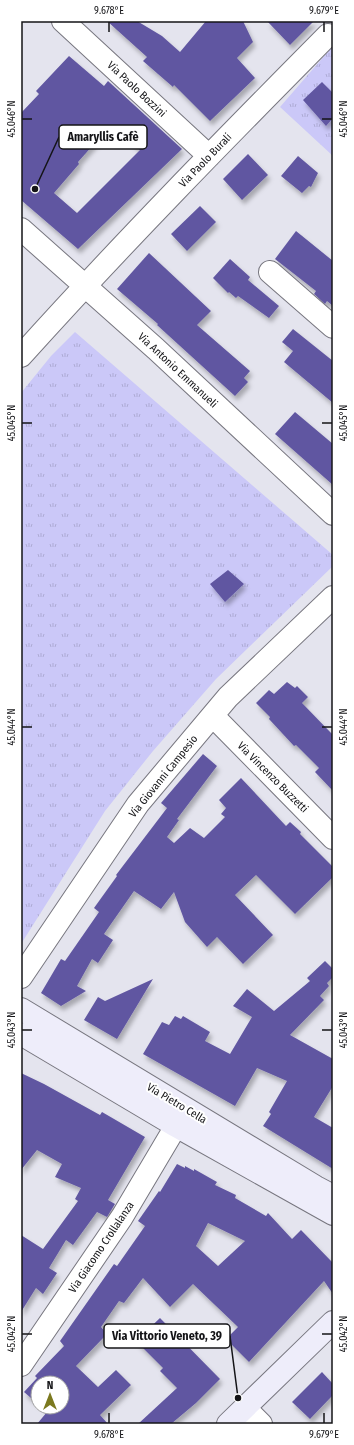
<svg xmlns="http://www.w3.org/2000/svg" width="354" height="1445" font-family="'Fira Sans Condensed',sans-serif">
  <style>
    .grass { fill: url(#grass-tufts) }
    .building { fill: #6157a1; fill-rule: evenodd; filter: url(#shadow) }
    .lines { fill: none; stroke-linecap: round; stroke-linejoin: round }
    .street-casing { stroke: #77767f; stroke-width: 24 }
    .secondary-casing { stroke: #77767f; stroke-width: 24 }
    .street { stroke: #fff; stroke-width: 22 }
    .secondary { stroke: #eeedfa; stroke-width: 22 }
    .ticks { fill: none; stroke: #141417; stroke-width: 1.5 }
    .labels { text-anchor: middle; stroke-width: 4; stroke-linejoin: round; paint-order: stroke }
    .street-label { font-size: 11px; fill: #141417; stroke: #fff }
    .leader { fill: none; stroke: #141417; stroke-width: 1.5 }
    .callout-dot { fill: #141417; stroke: #fff; stroke-width: 1.5 }
    .callout { fill: #fff; stroke: #141417; stroke-width: 1.5 }
    .callout-label { font-size: 12px; text-anchor: middle; font-weight: bold; fill: #141417 }
    .neatline { fill: none; stroke: #141417; stroke-width: 1.5 }
    .ticks-label { font-size: 10px; text-anchor: middle; fill: #141417 }
  </style>
  <defs>
    <pattern id="grass-tufts" width="24" height="20" patternUnits="userSpaceOnUse"><rect width="24" height="20" fill="#cbc8f8"/><path d="M3 7l-1-3M5 7V3M7 7l1-3M15 17l-1-3M17 17v-4M19 17l1-3" fill="none" stroke="#adabd4"/></pattern>
    <filter id="shadow"><feDropShadow dx="2.5" dy="4.5" stdDeviation="2" flood-color="#0004"/></filter>
  </defs>
  <rect width="100%" height="100%" fill="#e4e4ee"/>
  <path class="grass" d="M333 46V156L280 107Z
    M75 332 333 555V566L216 679 153 751 105 811 21 944V393L51 356Z"/>
  <path class="building" d="M107 21H137L162 36 180 52 206 21H243L253 42 237 58 255 78 210 121 174 85 173 87 143 61 147 57Z
    M267 21H314L290 45Z
    M69 56 104 86 108 81 182 149 78 249 21 200V113L39 94 36 91ZM111 125 140 150 77 213 54 193 79 164 78 162Z
    M322 82 333 93V118L326 126 303 100Z
    M248 154 268 175 242 200 223 179Z
    M298 156 318 173 311 187 309 186 302 193 281 176Z
    M200 206 216 222 187 251 171 234Z
    M296 231 333 261V306L327 301 325 304 314 294 316 291 275 259Z
    M149 253 211 311 197 325 250 371 244 378 248 382 235 396 157 325 158 324 117 289Z
    M230 259 250 277 248 280 279 306 269 318 238 296 236 298 229 292 228 293 213 278Z
    M293 329 333 361V403L284 362 293 351 282 342Z
    M295 412 333 444V485L275 434Z
    M228 570 244 584 225 602 210 584Z
    M287 682 295 688 297 686 308 697 302 703 333 735V791L315 772 319 768 296 745 294 746 269 719 270 717 256 703 269 690 274 694Z
    M203 754 217 766 177 819 179 820 167 837 174 843 190 828 204 838 225 817 221 814 226 808 219 800 241 778 286 826 290 822 301 832 300 834 333 867V877L295 914 256 875 235 895 273 935 243 964 217 937 207 947 185 922 174 892 161 909 134 891 104 934 113 940 98 963 92 959 77 986 86 991 61 1006 41 993 61 959 65 961 99 912 94 908 117 876 116 875 167 808 161 803Z
    M325 961 333 969V977L327 983 329 986 320 996 324 1000 290 1035 333 1059V1086L314 1117 333 1128V1169L263 1126 271 1114 269 1112 287 1081 257 1068 235 1106 143 1054 162 1022 169 1025 175 1016 181 1019 183 1016 210 1032 205 1041 230 1054 252 1017 233 1006 247 989 274 1011 310 981 307 978Z
    M153 979 117 1039 84 1020 98 997 105 1001Z
    M21 1073 44 1084 100 1115 102 1112 145 1137 108 1200 115 1204 107 1217 97 1212 73 1245 66 1240 49 1268 57 1273 43 1294 36 1288 21 1312V1235L43 1249 78 1201 75 1199 81 1188 55 1177 62 1164 37 1150 21 1170Z
    M177 1164 185 1168V1166L194 1171V1169L217 1182 215 1185 236 1195 235 1198 266 1216 268 1213 292 1239 301 1230 333 1263V1294L324 1281 249 1362 226 1339 238 1327 193 1284 170 1307 143 1278 124 1303 119 1301 101 1327 107 1334 76 1366 98 1387 116 1370 131 1385 100 1415 108 1424H37L47 1412 42 1407H62V1383H38V1404L24 1392 37 1378 35 1376 64 1346 60 1341 114 1264 117 1266 145 1226 138 1221 159 1191 160 1192ZM208 1223 245 1241 218 1266 196 1246Z
    M160 1318 220 1379 196 1403 171 1424H138L177 1388 160 1371 163 1368 136 1341Z
    M322 1372 333 1384V1395L310 1419 292 1402Z"/>
  <g class="lines">
    <g class="street-casing">
      <path id="street" d="M63 21 209 156
        M21 229 156 349 333 514
        M270 272 333 327
        M21 356C120 246 224 140 328 35
        M213 716 333 838
        M21 977 138 804 228 697 333 597
        M21 1365 122 1217 176 1126
        M245 1408 261 1424"/>
    </g>
    <g class="secondary-casing">
      <path id="secondary" d="M21 1009 316 1187 333 1196
        M21 1034 176 1126 333 1214
        M228 1424 333 1322"/>
    </g>
    <use href="#street" class="street"/>
    <use href="#secondary" class="secondary"/>
  </g>
  <path class="ticks" d="M109 22V32M324 22V32M22 119H32M322 119H332M22 423H32M322 423H332M22 727H32M322 727H332M22 1030H32M322 1030H332M22 1334H32M322 1334H332M109 1413V1423M324 1413V1423"/>
  <g class="labels">
    <g class="street-label">
      <text transform="translate(137 89) rotate(43)" y="4">Via Paolo Bozzini</text>
      <text transform="translate(205 160) rotate(-46)" y="4">Via Paolo Burali</text>
      <text transform="translate(178 370) rotate(43)" y="4">Via Antonio Emmanueli</text>
      <text transform="translate(163 776) rotate(-51)" y="4">Via Giovanni Campesio</text>
      <text transform="translate(273 777) rotate(45)" y="4">Via Vincenzo Buzzetti</text>
      <text transform="translate(177 1103) rotate(31)" y="4">Via Pietro Cella</text>
      <text transform="translate(101 1247) rotate(-56)" y="4">Via Giacomo Crollalanza</text>
    </g>
  </g>
  <path class="leader" d="M35 189L59 137M238 1398L230 1336"/>
  <g class="callout-dot">
    <circle cx="35" cy="189" r="4"/>
    <circle cx="238" cy="1398" r="4"/>
  </g>
  <g class="callout">
    <rect x="59" y="125" width="88" height="24" rx="4"/>
    <rect x="104" y="1324" width="126" height="24" rx="4"/>
  </g>
  <g class="callout-label">
    <text x="103" y="141">Amaryllis Cafè</text>
    <text x="167" y="1340">Via Vittorio Veneto, 39</text>
  </g>
  <rect width="354" height="1445" fill="none" stroke="#ffffff" stroke-width="44"/>
  <g transform="translate(50 1395)"><circle r="19" fill="#ffffff" stroke="#a1a1a2"/>
  <path d="M0-3L7 15L0 10L-7 15Z" fill="#7b791f"/>
  <text y="-6" font-size="11" font-weight="bold" text-anchor="middle" fill="#141417">N</text>
  </g>
  <rect x="22" y="22" width="310" height="1401" class="neatline"/>
  <g class="ticks-label">
    <text x="109" y="14">9.678°E</text>
    <text x="324" y="14">9.679°E</text>
    <text transform="translate(11 119) rotate(-90)" y="4">45.046°N</text>
    <text transform="translate(343 119) rotate(-90)" y="4">45.046°N</text>
    <text transform="translate(11 423) rotate(-90)" y="4">45.045°N</text>
    <text transform="translate(343 423) rotate(-90)" y="4">45.045°N</text>
    <text transform="translate(11 727) rotate(-90)" y="4">45.044°N</text>
    <text transform="translate(343 727) rotate(-90)" y="4">45.044°N</text>
    <text transform="translate(11 1030) rotate(-90)" y="4">45.043°N</text>
    <text transform="translate(343 1030) rotate(-90)" y="4">45.043°N</text>
    <text transform="translate(11 1334) rotate(-90)" y="4">45.042°N</text>
    <text transform="translate(343 1334) rotate(-90)" y="4">45.042°N</text>
    <text x="109" y="1438">9.678°E</text>
    <text x="324" y="1438">9.679°E</text>
  </g>
</svg>
